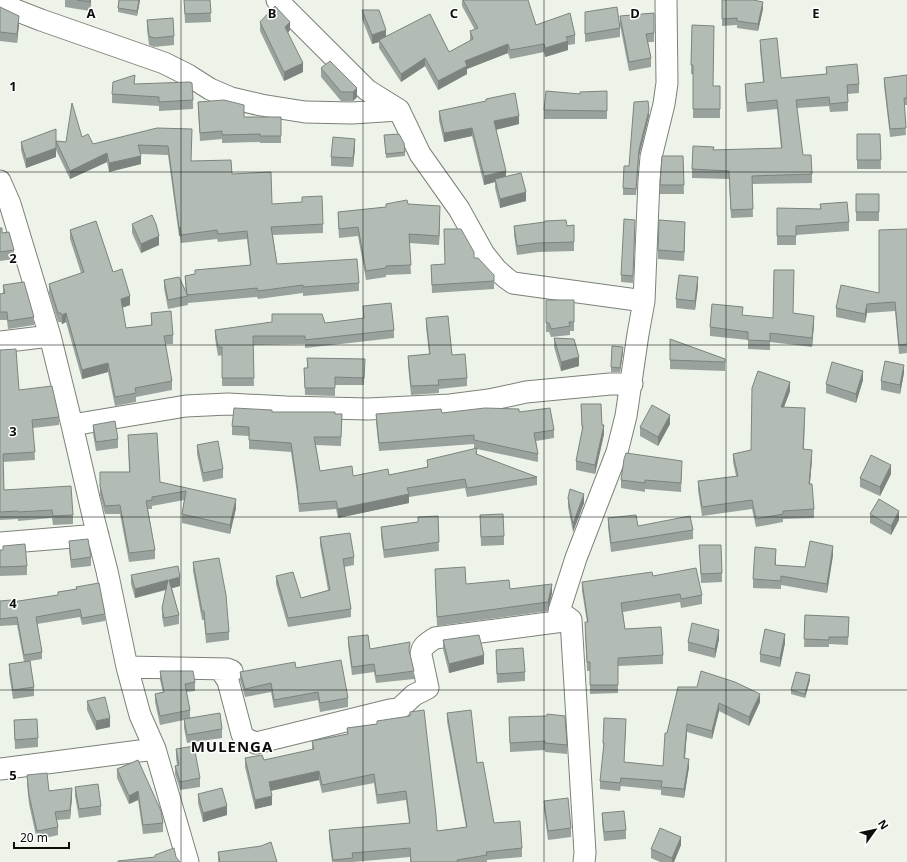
<svg xmlns="http://www.w3.org/2000/svg" width="907" height="862" font-family="'Noto Sans',sans-serif">
  <style>
    .lines { fill: none; stroke-linecap: round; stroke-linejoin: round }
    .minor-casing { stroke: #7c8178; stroke-width: 23 }
    .minor { stroke: #fff; stroke-width: 21 }
    .wall { fill: #99a29c }
    .shaded-wall { fill: #7d847f }
    .building { fill: #b2bcb5; stroke: #7d847f }
    .grid { fill: none; stroke: #0c0e0b; stroke-width: 1; stroke-opacity: 0.55 }
    .labels { text-anchor: middle; stroke-width: 3; stroke-linejoin: round; paint-order: stroke }
    .district-label { font-size: 15px; font-weight: bold; letter-spacing: 1px; fill: #0c0e0b; stroke: #fff }
    .grid-label { font-size: 13px; text-anchor: middle; font-weight: bold; fill: #0c0e0b; stroke: #fff; stroke-width: 3; stroke-linejoin: round; paint-order: stroke }
  </style>
  <rect width="100%" height="100%" fill="#eef3ea"/>
  <g class="lines">
    <g class="minor-casing">
      <path id="minor" d="M277 0 367 90 399 110 420 154 459 209 484 254 496 269 506 278 513 283 644 301
        M0 4 41 20 164 63 188 75 210 89 231 98 261 105 305 112 352 113 399 110
        M0 181 10 204 50 336 72 425 94 520 107 571 127 667 140 715 155 749 188 862
        M0 342 50 336
        M72 425 186 406 228 404 286 407 368 409 450 405 489 400 526 392 610 384H632
        M0 543 98 535
        M127 667 227 669 232 671 224 675 228 681 242 734 246 739 256 743 390 710 399 709 414 695 428 688 421 655C421 646 428 643 435 638L571 620
        M0 769 155 749
        M584 862 585 853 582 802 571 620 559 611 576 558 617 452 626 416 638 334 644 301 649 180 651 157 664 104 667 83 666 0"/>
    </g>
    <use href="#minor" class="minor"/>
  </g>
  <path class="wall" d="M65 0H91L90 11 65 7Z
    M119 0H140L137 16 118 12V8Z
    M184 0H210L211 22 185 23Z
    M462 0H528L536 25 575 35V44L568 45V50L545 57 544 52 510 59 508 53 467 69V74L438 90 425 66 401 82 379 48V42L372 44 362 19V10L386 36 449 52 470 41V31L475 30 462 6Z
    M722 0 763 9 758 31 737 28V25L722 26Z
    M0 7 19 24 17 43 0 41Z
    M585 12 620 25V16L654 13V42H648L651 58V67L629 71 620 25V37L585 42Z
    M147 20 174 36V45L154 47 149 45 147 29Z
    M260 22 290 30 288 33 303 72 284 81 260 31Z
    M692 25 713 86H720V118H693V74H691Z
    M760 40 781 78 826 74V67L859 84V93L848 94V111L830 112 829 106 797 108 803 155 812 174V183L752 184 753 217 731 218 729 179 692 178V169L714 150 781 148 777 109 747 112 745 93V84L763 82 760 49Z
    M330 61 357 97 353 101H341L321 77V68Z
    M907 75V105H904L906 135 890 137 884 85V78Z
    M135 84 193 100V109L159 111V106L112 103V94Z
    M607 91V119H544V110L580 94Z
    M486 99 519 124 496 130 506 176 526 201 500 208 495 188V182L484 185 472 136 444 142 439 120V111L486 101Z
    M198 102 244 117H281V143H260V142L222 143V139L200 141 198 110Z
    M649 116 639 156 636 195H623V188L629 166Z
    M157 128 192 161 232 174 272 204 323 224V233L273 235 277 264 359 283V291L303 296V293L258 299 257 297 188 303V305L168 309 164 288V280L186 293 185 284V276L195 274V270L250 265 247 239 218 242 217 239 181 243 180 236H179L168 155 140 154 141 164 109 172 107 162 70 179 56 150V157L26 168 21 150V142L56 141 66 142 82 137 93 144Z
    M857 134H880L881 169H857Z
    M384 135 405 152V156L386 158Z
    M355 148 353 167 331 166V157Z
    M683 156 684 194H660V185Z
    M856 194H879V221H856Z
    M386 204H408L440 215 439 245 409 243 411 274 386 275V277L366 280 358 236 339 238 338 221V212L386 207Z
    M820 204 849 222V231L796 235V245H777V208L820 209Z
    M132 224 159 245 141 253 132 233Z
    M574 225V251L538 252 517 255 514 235V226H567Z
    M635 227 633 283 621 282V275Z
    M0 228 2 233 14 250V259L0 261Z
    M907 229V353L899 354 895 311 867 313 865 323 836 317V308L879 293Z
    M70 230 113 272 130 305 122 308 126 328 151 325V313L173 335V344H165L172 381V390L136 397V402L115 406 108 372 82 379 66 322 62 324 61 322H58L49 293V284L81 273 70 239Z
    M685 231 684 261 658 259V250Z
    M445 264 494 275V289L432 293 431 265Z
    M3 285 34 317V325L8 329 7 320H0V294H3Z
    M698 286 695 310 676 308V299Z
    M546 300H574V331H570V335L551 337 549 332H546Z
    M363 306 394 330V338L305 348V344L253 345 254 386H222V355L218 356 215 338V330L325 323 363 319Z
    M793 313 814 324 812 347 770 342V350L748 349V340L710 336V327L743 316 773 318Z
    M426 318 452 355 467 378V386L439 389V393L411 395 408 365V356L429 354 426 327Z
    M554 338 579 366 561 371 554 347Z
    M670 339 725 359V371L670 369Z
    M0 350 19 390 59 417V425L33 428 35 460 3 462 4 490 73 515V524L53 525 52 518 18 521V519L0 520Z
    M623 352 620 372H611V367Z
    M307 358 365 359 364 385H335V396L305 395 304 368H307Z
    M904 373 900 394 881 390V381Z
    M863 380 856 403 826 393V384Z
    M790 391 784 407 805 417 804 449 812 459 810 484 814 509V518L783 519V522L756 527 752 509 702 516 698 490V481L736 476 733 462V454L751 450Z
    M581 404 602 425 604 434 595 474 576 470V461L582 432Z
    M272 412 342 414 341 446 316 445 320 471 353 476 389 475 427 467V460L476 449 474 448V444L379 451 376 422V414L519 412 554 430V438L536 441 538 454V462L477 449V454L537 477V485L467 497 465 488 409 497V503L338 518 336 509 299 512 297 493 291 452 249 449V436L232 435V426Z
    M670 424 658 446 640 436V427Z
    M93 425 118 439V448L96 451 93 434Z
    M128 435 160 482 236 508 230 534 182 523V514L184 500 152 506V509H148L155 550V559L129 562 120 514H105L100 495V472H129Z
    M197 445 223 469V478L203 482 197 454Z
    M682 470 681 492 645 489V492L621 488V480Z
    M891 474 880 496 860 487V478Z
    M568 498 584 503 573 532 568 507Z
    M870 514 899 520 891 535 870 523Z
    M480 515 504 536V545L481 546Z
    M438 516 439 551 384 558 381 536V527L418 522Z
    M608 518 638 526 693 530V539L611 552 608 527Z
    M320 537 354 557V565L344 567 351 609V617L288 627 276 584V576L301 598 328 590 320 545Z
    M69 541 91 557V566L71 568 69 549Z
    M699 545 722 573V582L701 583Z
    M0 550 27 566V575L0 576Z
    M833 555 827 593 781 585V589L753 588V579L776 558V565L805 567Z
    M193 562 229 632V640L206 643 204 620H202L193 571Z
    M435 569 466 584 552 593 548 611 437 626Z
    M131 575 180 586 172 588 179 615V624L164 627 162 617V608L166 590 135 598 131 584Z
    M653 576 702 595V604L681 608 680 602 623 612 625 629 663 655V664L618 666V693L590 694V671H587L585 631V622H587L582 591V582Z
    M76 587 105 614V621L82 625 80 617 37 624 42 652V659L30 661 34 687V696L13 699 9 673V664L24 662 17 625 0 626V601L12 602 58 595V592L76 589Z
    M805 615 849 617 848 645 829 644V647H804Z
    M348 637 370 649 409 651 414 671V679L376 683 374 672 352 675 348 645Z
    M719 639 715 658 688 651V642Z
    M443 640 484 664 449 673 443 649Z
    M785 643 780 667 760 662V654Z
    M496 650 525 672V681L497 683Z
    M296 668 348 698V707L320 712 318 700 274 708 271 692 245 697 240 680V672Z
    M160 671 195 682V691L186 692 190 710V718L222 729V738L187 743 184 728V720L160 725 155 702V694L163 692 160 680Z
    M810 680 805 698 791 694V690Z
    M678 687 760 702 749 726 719 711 712 739 687 732 685 759 689 767 684 798 661 795V790L621 786 620 791 600 789V781L604 751H603V743L626 728 624 762 663 766 667 733Z
    M87 701 110 727 96 730 87 710Z
    M410 712 437 831 466 827 447 721V713L477 763 494 823 522 848V857L487 860V862H410V857L353 862H332L329 839V830L409 823 406 800 377 804 374 783 322 793 319 780 271 791 272 805 255 809 245 767V758L264 760 312 750V741L347 734V728L377 724V721L410 716Z
    M509 717 567 745V754L545 752V750L510 752Z
    M14 720 38 738V747L15 749Z
    M176 749 200 778V787L180 790 175 774V766L177 765 176 758Z
    M138 760 163 823V832L143 834 138 800 129 804 117 778V769Z
    M27 775 49 791 72 797 70 819 57 820 58 827V835L37 840 29 804 27 784Z
    M75 787 101 806V815L79 818 75 796Z
    M198 794 227 815 203 822 198 803Z
    M544 801 571 828V837L548 840 544 810Z
    M602 813 626 830V839L604 841 602 822Z
    M681 845 674 862H660L651 858V849Z
    M218 852 277 862H218Z"/>
  <path class="shaded-wall" d="M90 0H91L90 11Z
    M139 0H140L137 16V11Z
    M763 2V9L758 31V24Z
    M19 16V24L17 43V34Z
    M290 22V30L285 36V27Z
    M386 30V39L379 40V42L372 44V35Z
    M568 41V50L545 57V48Z
    M508 44V53L467 69V74L438 90V81L465 61Z
    M425 58V66L401 82V74Z
    M303 63V72L284 81V72Z
    M357 88V97L353 101V92Z
    M649 110V116L639 156 636 195 639 150Z
    M519 116V124L494 130V121Z
    M472 128V136L444 142V133Z
    M355 139V148L353 167V158Z
    M56 148V157L26 168V159Z
    M107 153V162L70 179V171Z
    M141 156V164L109 172V163Z
    M506 171V179H495V182L484 185V176Z
    M526 192V201L500 208V199Z
    M440 206V215L439 245V236Z
    M685 222V231L684 261V252Z
    M180 227V236H179V228Z
    M159 236V245L141 253V244Z
    M698 277V286L695 310V301Z
    M130 296V305L121 308V299Z
    M867 304V313L865 323V314Z
    M66 313V322L62 324V315Z
    M814 316V324L812 347V338Z
    M623 347V352L620 372V368Z
    M579 357V366L561 371V362Z
    M108 363V372L82 379V370Z
    M904 365V373L900 394V385Z
    M863 371V380L856 403V394Z
    M790 382V391L781 415V407Z
    M670 415V424L658 446V437Z
    M604 425V434L595 474V465Z
    M812 450V459L809 493V484Z
    M891 465V474L880 496V487Z
    M409 494V503L338 518V509Z
    M584 494V503L573 532V524Z
    M236 499V508L230 534V525Z
    M899 511V520L891 535V526Z
    M833 546V555L827 593V584Z
    M180 577V586L169 589V580Z
    M168 580V589L135 598V589Z
    M552 584V593L548 611V602Z
    M719 630V639L715 658V649Z
    M785 634V643L780 667V658Z
    M484 655V664L449 673V664Z
    M810 675V680L805 698V694Z
    M760 694V702L749 726V717Z
    M719 703V711L712 739V731Z
    M110 718V727L96 730V721Z
    M687 724V732L684 767V758Z
    M689 759V767L684 798V789Z
    M319 771V780L269 791V782Z
    M72 788V797L70 819V810Z
    M138 791V800L129 804V796Z
    M272 796V805L255 809V800Z
    M227 806V815L203 822V813Z
    M681 837V845L674 862H672V858Z"/>
  <path class="building" d="M77 0H90V2Z
    M119 0H139L137 11 118 8Z
    M184 0H210L211 13 185 14Z
    M463 0H528L536 25 570 13 575 35 566 37 568 41 545 48 544 44 510 50 508 44 465 61 467 66 438 81 425 58 401 74 379 40 430 14 449 52 473 39 470 31 478 28Z
    M722 0H753L763 2 758 24 737 21V18L722 19Z
    M275 6 290 22 285 27 303 63 284 72 260 22Z
    M0 7 19 16 17 34 0 32Z
    M617 7 620 28 585 34V12Z
    M362 10H379L386 30 372 35Z
    M654 13V33L646 34 651 58 629 62 620 16Z
    M173 18 174 36 154 38 149 36 147 20Z
    M692 25 714 26 713 86H720V109H693V65H691Z
    M777 38 781 78 827 74 826 67 857 64 859 84 847 85 848 102 830 104 829 97 796 100 803 155H811L812 174 752 176 753 209 731 210 729 171 692 169 693 146 714 147 713 150 782 148 777 100 747 103 745 84 764 82 760 40Z
    M330 61 357 88 353 92H341L321 68Z
    M135 75 134 84 190 82 192 83 193 100 159 102V97L112 94 113 82Z
    M907 75V98H904L906 128 890 129 884 78Z
    M546 91 580 94V92L607 91V111L544 110Z
    M515 93 519 116 494 121 506 171 484 176 472 128 444 133 439 111 486 101V99Z
    M224 100 244 105V117H281V136H260V134L222 135V131L200 133 198 102Z
    M648 101 649 110 639 150 636 189 623 188 624 166H629L634 102Z
    M72 103 82 137 88 134 93 144 157 128 192 129 191 161 231 160 232 174 271 172 272 204 302 202V197L322 196 323 224 271 227 277 264 357 259 359 283 303 287V285L258 291 257 288 187 295 185 276 195 274V270L251 265 247 231 218 234 217 230 181 235 180 227 179 228 168 146 138 145 141 156 109 163 107 153 70 171 56 141V148L26 159 21 142 56 129V141L66 142Z
    M399 134 404 143 405 152 386 154 384 135Z
    M857 134H880L881 160H857Z
    M333 137 355 139 353 158 331 157Z
    M662 156H683L684 185H660Z
    M521 173 526 192 500 199 495 179Z
    M856 194H879V212H856Z
    M407 200 408 204 440 206 439 236 409 234 411 265 386 266V268L366 271 358 227 339 229 338 212 386 207V204Z
    M847 202 849 222 796 226V236H777V208L821 209 820 204Z
    M152 215 156 224 159 236 141 244 132 224Z
    M624 219 635 220 633 276 621 275Z
    M566 220 567 226 574 225V242L538 243 517 246 514 226 545 222V221Z
    M659 220 685 222 684 252 658 250Z
    M96 221 113 272 122 269 130 296 121 299 126 328 152 325 151 313 171 311 173 335 164 336 172 381 135 388 136 393 115 397 108 363 82 370 66 313 62 315 61 313H58L49 284 84 272 70 230Z
    M0 228H2V233L9 232 14 250 0 252Z
    M444 229H461L474 252V258H478L494 275V281L432 285 431 265 445 264Z
    M907 229V344L899 345 895 302 867 304 865 314 836 308 841 285 879 293V230Z
    M774 270H794L793 313 814 316 812 338 770 333V341L748 340V332L710 327 712 304 743 307 742 315 773 318Z
    M679 275 698 277 695 301 676 299Z
    M179 277 188 296 168 300 164 280Z
    M24 282 34 317 8 321 7 312H0V294L5 293 3 285Z
    M546 300H574V322H569L570 326 551 329 549 323H546Z
    M391 303 394 330 305 340V336H253L254 378H222V347H218L215 330 272 322V314H322L325 323 364 318 363 306Z
    M448 316 452 355 465 354 467 378 438 380 439 385 411 386 408 356 430 354 426 318Z
    M554 338 574 339 579 357 561 362Z
    M670 339 725 359V362L670 360Z
    M612 346 623 347 620 368 611 367Z
    M16 349 19 390 52 386 59 417 32 420 35 452 3 454 4 490 71 486 73 515 53 516 52 510 18 512V511L0 512V350Z
    M307 358 365 359 364 378 335 377V388H305L304 368H308Z
    M885 361 904 365 900 385 881 381Z
    M832 362 863 371 856 394 826 384Z
    M758 371 790 382 781 407 805 408 803 449 812 450 809 484H812L814 509 783 511V514L756 519 752 500 702 507 698 481 738 476 733 454 751 450 752 388Z
    M581 404H601L602 425H604L595 465 576 461 583 426H582Z
    M652 405 670 415 658 437 640 427Z
    M234 408 272 410V412H335V414H342L341 437H314L320 471 352 466 353 476 388 469 389 475 428 467 427 460 477 448 476 454 537 477 467 488 465 479 407 488 409 494 338 509 336 501 299 504 297 484 291 443 249 440V427L232 426Z
    M485 408 519 409V412L550 408 554 430 534 433 538 454 474 440V435L379 443 376 414 441 409 442 413Z
    M115 421 118 439 96 442 93 425Z
    M157 433 160 482 236 499 230 525 182 514 186 491 152 497V500L146 501 155 550 129 553 120 505 105 506 100 486V472H130L128 435Z
    M218 441 223 469 203 473 197 445Z
    M626 453 682 461 681 483 645 480V483L621 480 624 459Z
    M871 455 891 465 880 487 860 478Z
    M570 489 584 494 573 524 568 498Z
    M879 499 899 511 891 526 870 514Z
    M503 514 504 536 481 537 480 515Z
    M636 515 638 526 690 516 693 530 611 543 608 518Z
    M438 516 439 542 384 550 381 527 418 522V517Z
    M350 533 354 557 343 559 351 609 288 618 276 576 293 572 301 598 330 590 320 537Z
    M88 539 91 557 71 560 69 541Z
    M810 541 833 546 827 584 781 576V581L753 579 755 547 776 549 775 565 805 567Z
    M25 544 27 566 0 567V550H3V546Z
    M699 545H721L722 573 701 574Z
    M219 558 226 595 229 632 206 634 204 611H202L193 562Z
    M178 566 180 577 169 580 179 615 164 618 162 608 168 580 135 589 131 575Z
    M465 567 466 584 509 580 510 589 552 584 548 602 437 617 435 569Z
    M696 568 702 595 681 599 680 594 621 603 625 629 661 627 663 655 618 658V685H590V662H587L585 622H588L582 582 652 572 653 576Z
    M99 583 105 614 82 618 80 609 36 617 42 652 24 655 17 617 0 619V601L11 600 12 602 58 595V592L77 589 76 587Z
    M805 615 849 617 848 637H829V640L804 639Z
    M692 623 719 630 715 649 688 642Z
    M765 629 785 634 780 658 760 654Z
    M368 635 370 649 410 642 409 650 414 671 376 676 374 664 352 667 348 637Z
    M479 635 484 655 449 664 443 640Z
    M523 648 525 672 497 674 496 650Z
    M341 660 348 698 320 703 318 692 274 700 271 683 245 689 240 672 295 662 296 668Z
    M30 661 34 687 13 690 9 664Z
    M160 671H193L195 682 185 684 190 710 160 716 155 694 164 692Z
    M701 671 735 682 760 694 749 717 719 703 712 731 687 724 684 758 689 759 684 789 661 787 662 781 621 778 620 783 600 781 604 743H603L604 718 626 719 624 762 663 766 665 733H667L678 687H697Z
    M796 672 810 675 805 694 791 690Z
    M105 697 110 718 96 721 87 701Z
    M424 710 436 815 437 831 467 827 447 713 471 710 477 763 483 762 494 823 520 821 522 848 486 852 487 855 457 860 458 862H411L410 848 352 853 353 858 333 860 329 830 410 823 406 791 377 795 374 774 322 785 319 771 269 782 272 796 255 800 245 758 262 755 264 760 314 749 312 741 348 734 347 728 377 724V721L410 716V712Z
    M220 713 222 729 187 735 184 719Z
    M547 714 565 716 567 745 545 743V741L510 743 509 717 547 716Z
    M37 719 38 738 15 740 14 720Z
    M194 746 200 778 180 782 175 766 179 765 176 749Z
    M138 760 161 811 163 823 143 825 138 791 129 796 117 769Z
    M47 773 49 791 72 788 70 810 55 812 58 827 37 831 29 795 27 775Z
    M98 784 101 806 79 809 75 787Z
    M222 788 227 806 203 813 198 794Z
    M568 798 571 828 548 831 544 801Z
    M624 811 626 830 604 832 602 813Z
    M660 828 681 837 672 858 651 849Z
    M271 842 277 862H220L218 852 261 846Z
    M174 848 176 857 180 862H118V861L155 857V855Z"/>
  <path class="grid" d="M181 0V862M363 0V862M544 0V862M726 0V862M0 172H907M0 345H907M0 517H907M0 690H907"/>
  <g class="labels">
    <g class="district-label">
      <text x="232" y="752">MULENGA</text>
    </g>
  </g>
  <g class="grid-label">
    <text x="91" y="18">A</text>
    <text x="272" y="18">B</text>
    <text x="454" y="18">C</text>
    <text x="635" y="18">D</text>
    <text x="816" y="18">E</text>
    <text x="13" y="91">1</text>
    <text x="13" y="263">2</text>
    <text x="13" y="436">3</text>
    <text x="13" y="608">4</text>
    <text x="13" y="780">5</text>
  </g>
  <g transform="translate(875 830) rotate(57)" stroke="#ffffff" stroke-width="3" paint-order="stroke">
  <path d="M0-3L7 15L0 10L-7 15Z" fill="#0c0e0b"/>
  <text y="-6" font-size="11" font-weight="bold" text-anchor="middle" fill="#0c0e0b">N</text>
  </g>
  <path d="M14 842v6h55v-6" fill="none" stroke="#0c0e0b" stroke-width="2"/>
  <text x="20" y="842" font-size="12" fill="#0c0e0b" stroke="#ffffff" stroke-width="3" paint-order="stroke">20 m</text>
</svg>
